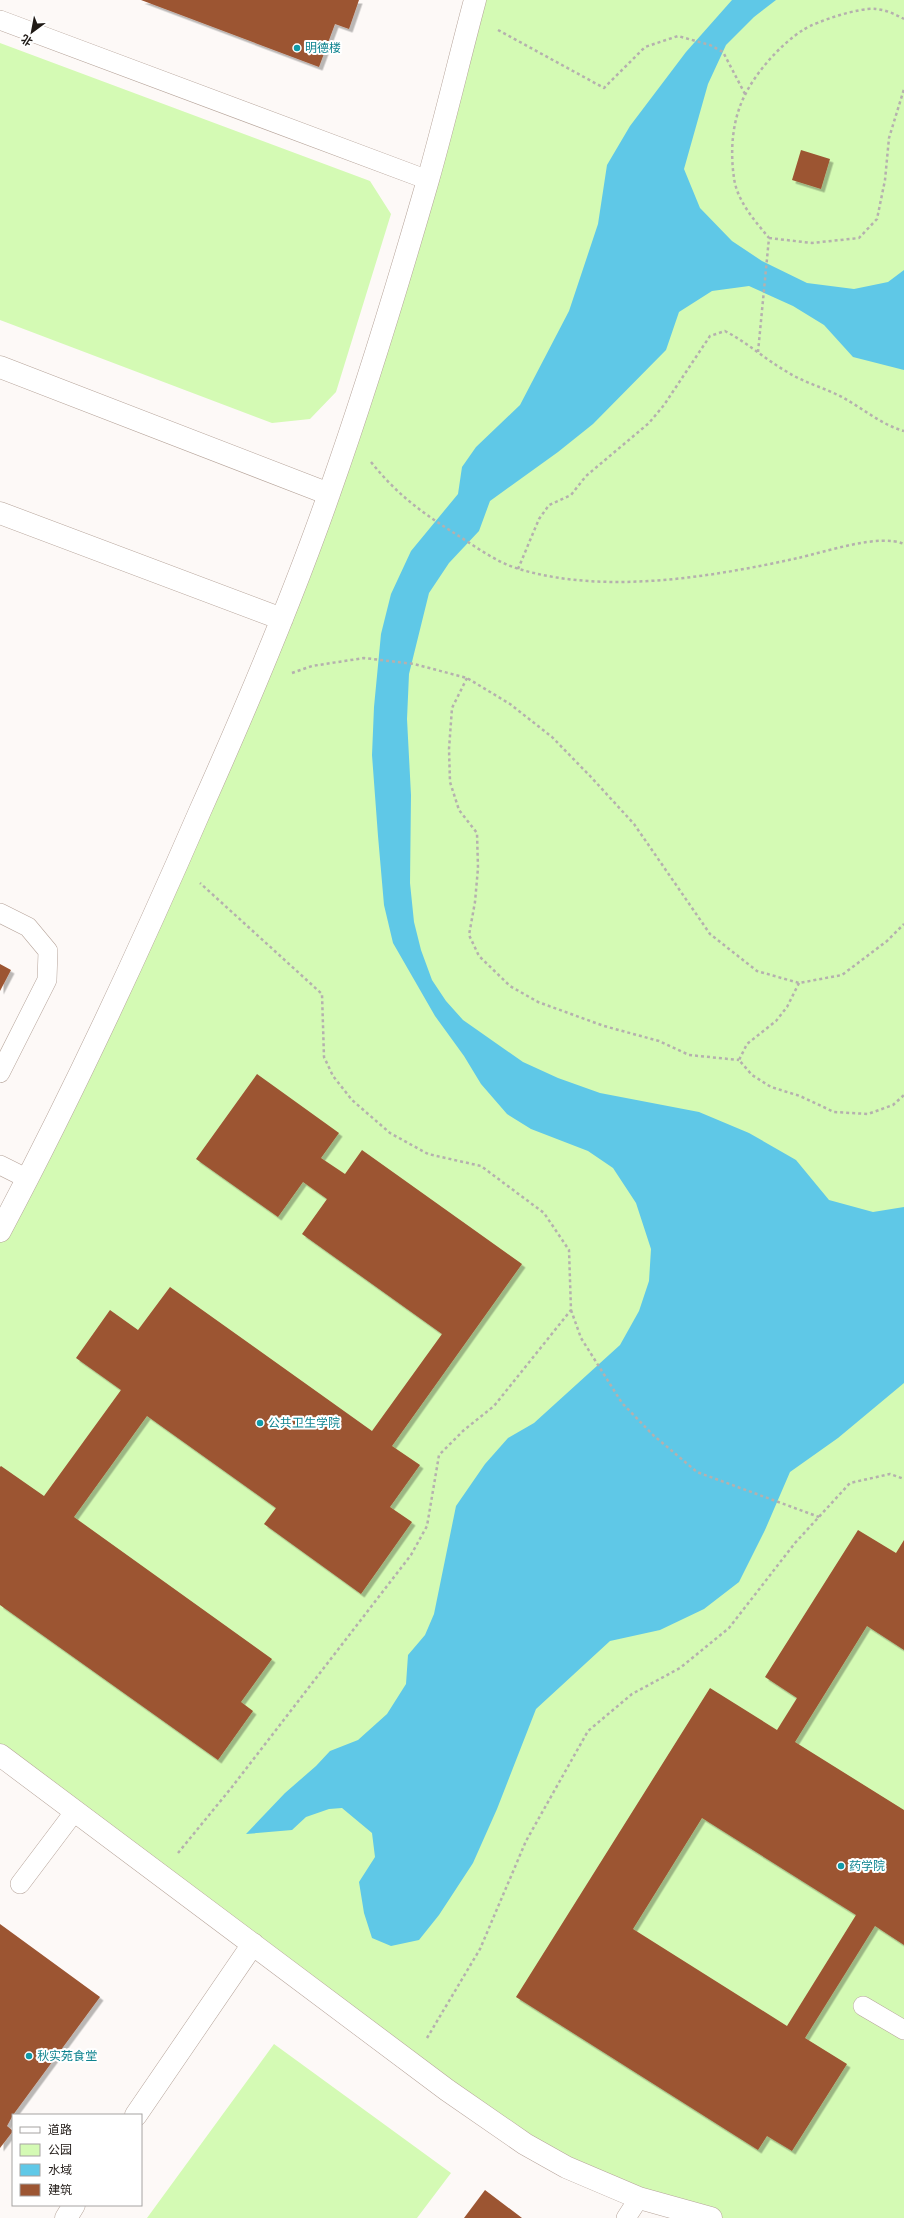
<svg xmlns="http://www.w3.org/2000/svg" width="904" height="2218" font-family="Poppins,'Noto Sans SC',sans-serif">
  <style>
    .green { fill: #d4fab4 }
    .water { fill: #5fc8e7 }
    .building { fill: #9c5532; fill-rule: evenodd; filter: url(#shadow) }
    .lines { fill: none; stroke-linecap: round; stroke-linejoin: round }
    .service-casing { stroke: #b6a49a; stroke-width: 20 }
    .minor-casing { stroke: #b6a49a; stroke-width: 23 }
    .path { stroke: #b5b0ae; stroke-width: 2.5; stroke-dasharray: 3 3; stroke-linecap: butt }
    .service { stroke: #fff; stroke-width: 19 }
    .minor { stroke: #fff; stroke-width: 22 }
    .culture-dot { fill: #0f9aa8; stroke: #fff; stroke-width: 1.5 }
    .labels { text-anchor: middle; stroke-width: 4; stroke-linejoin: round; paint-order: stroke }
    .culture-label { font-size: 12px; fill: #0d838f; stroke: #fff; text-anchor: start }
  </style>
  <defs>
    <filter id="shadow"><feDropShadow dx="3.5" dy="3.5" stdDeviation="0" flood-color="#0004"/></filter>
  </defs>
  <rect width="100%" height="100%" fill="#fdf9f7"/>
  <path class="green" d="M475 0H904V2218H711L566 2167 0 1755V1231L282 619Z
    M0 43 370 181 391 214 336 392 310 419 272 423 0 320Z
    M274 2044 451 2173 417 2218H147Z"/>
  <path class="water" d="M732 0H776L754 17 726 45 708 84 684 169 700 208 732 241 762 261 807 283 854 289 888 282 904 270V370L853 357 824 325 793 306 749 286 712 291 679 312 666 350 593 424 558 452 490 501 479 531 449 563 429 593 409 674 407 719 411 795 410 883 414 922 421 950 432 980 446 1001 463 1020 523 1062 558 1078 600 1093 699 1112 749 1133 796 1160 829 1200 873 1212 904 1207V1383L838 1438 790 1472 765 1530 739 1582 704 1609 660 1630 610 1641 536 1709 497 1809 473 1863 439 1915 419 1940 391 1946 372 1938 364 1913 359 1882 375 1857 372 1833 342 1808 329 1809 306 1817 292 1830 246 1834 285 1793 316 1766 330 1751 358 1740 387 1714 406 1684 408 1655 425 1635 434 1614 456 1506 485 1464 508 1438 534 1423 620 1345 639 1311 649 1281 651 1249 636 1203 613 1168 588 1151 531 1129 507 1114 481 1084 464 1056 435 1016 393 943 384 905 378 836 372 755 374 707 381 634 391 594 411 551 458 494 462 467 476 447 520 405 569 311 598 224 607 165 630 126 686 52Z"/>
  <path class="building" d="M141 0H359L349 29 335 24 319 67Z
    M801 150 830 159 821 189 792 180Z
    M0 964 11 970 0 991Z
    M257 1074 339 1133 321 1158 345 1174 362 1150 522 1264 392 1446 420 1465 390 1507 412 1522 361 1594 264 1524 276 1508 147 1416 74 1517 272 1659 241 1702 253 1711 218 1760 0 1605V1467L1 1466 44 1496 121 1390 76 1358 110 1310 138 1330 170 1287 372 1431 442 1334 302 1234 327 1199 303 1182 278 1217 196 1159Z
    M858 1530 896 1553 904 1540V1650L867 1626 795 1742 904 1810V1945L875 1926 805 2038 847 2064 792 2151 767 2136 758 2150 516 1997 710 1688 777 1730 797 1698 765 1677ZM702 1818 856 1915 787 2026 633 1929Z
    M0 1924 100 1997 13 2115 7 2126 13 2131 0 2148Z
    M485 2190 522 2218H464Z"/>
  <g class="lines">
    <g class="service-casing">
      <path id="service" d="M0 20 428 180
        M0 913 28 927 48 951 47 980 0 1073
        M0 1165 28 1179
        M20 1884 75 1811
        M863 2006 904 2030
        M626 2218 639 2198"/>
    </g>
    <g class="minor-casing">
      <path id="minor" d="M0 367 329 494
        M0 513 282 619
        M0 1231C73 1094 138 954 200 811 247 706 292 600 330 491 366 389 398 284 428 180 445 120 459 60 475 0
        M0 1755 447 2090 525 2144 566 2167 639 2198 711 2218
        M136 2115 253 1944
        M66 2218 74 2205"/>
    </g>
    <path class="path" d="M498 30 604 88 645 47 678 36 710 45 723 52 745 94
      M769 238 812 243 859 238 877 219 885 180 889 138 904 89
      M758 352 769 238C755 221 737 201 734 178 730 151 732 120 745 95 756 72 782 43 803 30 817 21 860 7 876 9 886 10 895 14 904 19
      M371 462C395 492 418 510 451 531 472 544 495 562 519 569 605 595 712 577 798 558 825 552 880 533 904 544
      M518 569 539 519 549 505 571 495 586 476 649 423 664 405 710 336 725 331C748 343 766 360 789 373 805 383 825 388 842 397 862 408 882 425 904 431
      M292 673 312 666 364 658 414 664 467 678 510 704 552 737 591 777 634 824 710 934 757 971 799 983 842 975 887 941 904 924
      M467 678 452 708 449 749 450 782 459 810 477 833 478 868 475 902 469 935 479 956 510 986 538 1002 604 1026 659 1041 689 1055 739 1060
      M799 983 787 1007 776 1021 747 1044 739 1060 752 1075 771 1087 800 1096 834 1112 868 1114 893 1105 904 1095
      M571 1310 581 1338 622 1403 653 1435 697 1472 819 1517
      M178 1853 232 1787 411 1555 427 1526 439 1455 464 1430 494 1406 571 1310 569 1250 544 1213 481 1166 428 1154 390 1133 352 1100 333 1076 324 1057 322 994 200 883
      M427 2038 480 1949 526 1841 588 1731 632 1694 680 1668 729 1628 795 1543 850 1483 890 1474 904 1479"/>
    <use href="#service" class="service"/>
    <use href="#minor" class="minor"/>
  </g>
  <g class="culture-dot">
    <circle cx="297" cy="48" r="4"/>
    <circle cx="260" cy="1423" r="4"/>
    <circle cx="841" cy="1866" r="4"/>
    <circle cx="29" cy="2056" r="4"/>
  </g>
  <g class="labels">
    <g class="culture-label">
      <text x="305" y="52">明德楼</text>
      <text x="268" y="1427">公共卫生学院</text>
      <text x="849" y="1870">药学院</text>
      <text x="37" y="2060">秋实苑食堂</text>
    </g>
  </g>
  <rect x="12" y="2114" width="130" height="92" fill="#ffffff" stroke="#a6a3a2"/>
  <rect x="20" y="2127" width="20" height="6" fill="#ffffff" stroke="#a6a3a2"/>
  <text x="48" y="2134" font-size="12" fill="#201a16">道路</text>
  <rect x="20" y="2144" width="20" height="12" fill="#d4fab4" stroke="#a6a3a2"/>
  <text x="48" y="2154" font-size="12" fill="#201a16">公园</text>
  <rect x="20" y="2164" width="20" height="12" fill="#5fc8e7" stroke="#a6a3a2"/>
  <text x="48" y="2174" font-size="12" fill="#201a16">水域</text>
  <rect x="20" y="2184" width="20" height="12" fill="#9c5532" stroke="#a6a3a2"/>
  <text x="48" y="2194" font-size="12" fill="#201a16">建筑</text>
  <g transform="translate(32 32) rotate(212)" stroke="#ffffff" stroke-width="3" paint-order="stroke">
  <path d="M0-3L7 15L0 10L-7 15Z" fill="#201a16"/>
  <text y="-6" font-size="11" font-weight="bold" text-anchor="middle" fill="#201a16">北</text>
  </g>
</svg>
